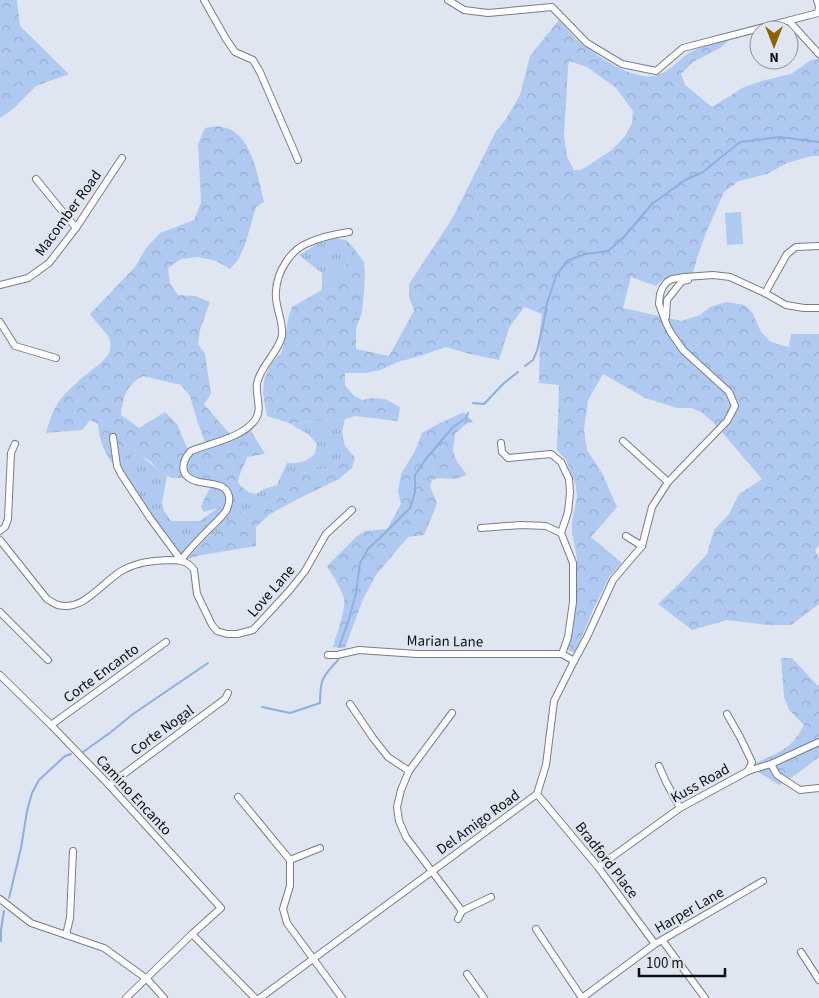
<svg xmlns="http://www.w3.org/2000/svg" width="819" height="998" font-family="'Source Sans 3',sans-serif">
  <defs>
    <pattern id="grass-tufts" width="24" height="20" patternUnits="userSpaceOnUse" patternTransform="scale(1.25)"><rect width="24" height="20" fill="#b0c9f0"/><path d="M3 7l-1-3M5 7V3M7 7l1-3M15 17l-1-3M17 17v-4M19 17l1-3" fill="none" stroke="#96accd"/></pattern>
    <pattern id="forest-crowns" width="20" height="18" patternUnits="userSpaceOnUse" patternTransform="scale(1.25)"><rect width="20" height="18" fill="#b0c9f0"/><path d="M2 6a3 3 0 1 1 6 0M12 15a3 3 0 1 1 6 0" fill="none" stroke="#96accd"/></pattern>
  </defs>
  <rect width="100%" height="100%" fill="#dfe6f1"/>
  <g fill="url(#grass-tufts)">
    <path d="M334 238 346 240 351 245C349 256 347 269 338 276 334 279 327 281 322 283V273L299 255 319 243Z"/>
    <path d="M345 419 342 432 345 446V455L327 469 314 470 304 473 295 485 276 497 252 515 242 512C228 525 218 538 198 536L177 558 143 510 114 466 129 453C149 457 151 467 167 476L162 502 164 511 171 521H200L219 507 247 500 264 489 277 485 287 463C296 464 309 462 315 453 315 452 317 445 317 444L308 434 289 423Z"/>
  </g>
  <g fill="url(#forest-crowns)" fill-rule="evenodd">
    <polygon points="0,0 17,0 20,26 69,74 36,86 13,109 0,118"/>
    <path d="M559 20C566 27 572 36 580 42 596 56 636 83 658 75 669 71 677 62 686 55 700 46 717 41 732 38L720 48 693 62 681 74 685 85 712 107 725 99 742 88 761 81 791 74 811 60 819 59V156H812L787 163 767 174 739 181 724 192 706 233 698 255 693 273C679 273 667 274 656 286L631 277 623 308 681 321 700 315 710 307 726 302 744 305 752 312 761 332 770 341 780 345 789 347 791 334H819V545L815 550 819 558V604L791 625H768L727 620 692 630 658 604 684 579 707 554 714 530 729 514 739 494 762 479 714 423 701 412 691 408H677L645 398 603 374 588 400 584 430 587 450 602 473 617 507 591 537 622 563 609 577 593 610 575 653 568 650 572 629 577 584V558L572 532V522L577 497 576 486 566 460 557 450 559 385 539 383 540 329 542 314 524 307 509 328 499 360 470 354 446 347 426 354 398 362 380 370 365 373H345V385L354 396 362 400 372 398 385 399 400 407 398 421 355 416 345 419 289 423 267 416 263 394 264 381 271 363 281 353 285 340 288 319 292 307 322 290V283C327 281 334 279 338 276 347 269 349 256 351 245L364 262 365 274 364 291 362 313 356 328V349L389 356 414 311 409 296V284L452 219 495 133 506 119 520 95 530 56ZM569 61 587 67 616 88 633 111 632 123 625 136 612 150 581 170H574L567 157 564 135 568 67Z"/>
    <path d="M217 126C221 127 225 127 229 129 253 139 258 179 264 202L256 207 245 245 238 260 230 269 216 261 198 257 181 259 168 268 170 284 178 295 195 296 210 302 200 330 198 344 205 354 211 394 204 404 234 439 250 429 265 454 247 457C245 466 239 472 238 482 243 489 248 493 256 494L247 500 204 512 201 507 204 499 210 488 199 485 185 478H172L160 472 150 461 137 455 129 453 114 466C104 451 99 441 98 424L90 420 82 430 46 433C50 419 54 406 64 395 71 388 79 380 87 374 98 364 116 356 109 338 107 333 94 320 90 314L135 267 146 248 160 233 194 220 201 203 198 144 205 128ZM143 376 181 385 190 396 197 420 205 442 188 450 177 424 165 412 139 428 121 415C123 397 126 385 143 376Z"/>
    <path d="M464 412 473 422 466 424 455 434 453 451 456 460 467 475 456 479 438 478 432 480 430 486 437 503 433 514 424 535 408 537 376 575 363 599 345 648 333 647C336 635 346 611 344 599 341 587 333 577 327 566L357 536 365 531 387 529 401 504 398 491 401 474 415 451 422 433 442 422Z"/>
    <polygon points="345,446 355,458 352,468 339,479 300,498 270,514 256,527 256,546 202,555 187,559 207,537 224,529 230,516 242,512 252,515 276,497 295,485 304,473 314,470 327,469 345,455"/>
    <path d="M781 658H792L817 685H819V757L797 774 779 785 757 771 754 764C779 752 791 750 804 725L789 710 784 697Z"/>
  </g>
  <polygon fill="#b0c9f0" points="741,212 743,244 727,245 725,213"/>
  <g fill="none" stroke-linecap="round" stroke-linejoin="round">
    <g stroke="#8faee0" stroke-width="2">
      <polyline points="525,366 533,360 537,351 544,321 547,303 556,276 567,261 585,254 608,251 623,238 652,204 685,180 703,172 740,142 779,137 819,142"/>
      <polyline points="473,403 484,404 504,383 518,372"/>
      <polyline points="339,647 349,619 356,593 360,563 368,549 387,531 410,508 415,492 415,475 425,460 453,427 466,418 468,413"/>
      <path d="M262 707 290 713 320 703C320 680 322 677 338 660"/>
      <polyline points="83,752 111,732 133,714 208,663"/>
      <polyline points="9,898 21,848 27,811 32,793 39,780 65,756 71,754"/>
      <polyline points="1,941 1,930 4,911"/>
    </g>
    <defs>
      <g id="street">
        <polyline points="204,0 226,39 235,52 253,60 260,72 298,160"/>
        <polyline points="448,0 464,10 488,13 552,7 587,43 622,64 656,71 683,48 818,13 819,6 817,0"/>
        <polyline points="789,21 819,54"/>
        <polyline points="36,179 76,228"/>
        <polyline points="0,285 28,278 49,263 76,228 122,158"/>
        <polyline points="765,293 787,254 796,247 819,246"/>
        <polyline points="666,317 667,300 682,281 688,280"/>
        <polyline points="0,322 15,346 56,358"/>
        <path d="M113 437 117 466 121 474 150 518 181 560C190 548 200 538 210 528 215 523 222 517 226 511 228 507 230 501 229 496 225 481 207 485 196 481 179 476 181 462 191 451 210 443 242 438 255 420 263 409 255 395 257 383 261 365 278 353 282 336 284 321 274 306 276 291 277 272 290 250 308 243 321 237 335 234 349 232"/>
        <polyline points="623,441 668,482"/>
        <polyline points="481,528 521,525 546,526 561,533"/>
        <polyline points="0,531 5,527 8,519 11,453 15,444"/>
        <polyline points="626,536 642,546"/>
        <path d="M0 540 47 599C51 601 54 604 58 605 84 612 103 581 123 570 138 562 151 561 168 560 179 560 187 560 194 570L197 594 212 625 217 631 227 634H237L253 630 289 591 305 571 326 534 352 510"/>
        <polyline points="0,612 48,660"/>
        <polyline points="328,655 337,655 359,650 417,654 562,654"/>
        <polyline points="574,661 587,637 613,580 642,546 652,507 668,482 727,421 735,406 729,392 683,350 671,333 666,323 659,304 660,294 663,287 667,282 672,279 685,277 713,275 730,277 765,293 786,305 804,308 819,308"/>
        <polyline points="0,675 51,725 109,785 221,908 192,934 126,998"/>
        <polyline points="350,704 373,738 388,757 409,771"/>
        <polyline points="452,713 409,771 401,790 397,807 399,821 406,837 462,911"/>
        <polyline points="727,714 740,737 752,762 748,771"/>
        <polyline points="51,725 166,642"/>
        <polyline points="771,764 777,775 800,790 819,788"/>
        <polyline points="659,766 666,782 680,808"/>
        <polyline points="109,785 225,699 228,693"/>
        <polyline points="537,794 598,867 655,944"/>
        <polyline points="238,797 290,860 290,886 283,909 287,923 342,998"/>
        <polyline points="290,860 320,848"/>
        <polyline points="598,867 680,808 748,771 771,764 819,742"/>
        <polyline points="0,899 31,923 104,948 147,979 164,998"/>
        <polyline points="458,919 462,911 491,897"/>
        <polyline points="536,929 582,998"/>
        <polyline points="192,934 255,998"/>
        <polyline points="66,935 70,918 73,851"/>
        <polyline points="662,940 705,998"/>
        <polyline points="801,952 819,980"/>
        <polyline points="467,974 484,998"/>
        <polyline points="260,998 537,794 546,765 554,701 574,661 562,654 568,637 573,602 573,563 561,533 568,512 570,493 569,479 561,462 551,454 508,458 502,452 501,443"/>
        <polyline points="582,998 655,944 763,881"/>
      </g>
    </defs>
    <use href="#street" stroke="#787e88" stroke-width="8"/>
    <use href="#street" stroke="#fff" stroke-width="6"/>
  </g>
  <g text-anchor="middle" stroke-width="4.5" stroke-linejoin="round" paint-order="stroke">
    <g font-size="15" fill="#0d1013" stroke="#dfe6f1">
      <text transform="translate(68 213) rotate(-54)" y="5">Macomber Road</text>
      <text transform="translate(271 591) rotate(-49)" y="5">Love Lane</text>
      <text transform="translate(445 641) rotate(1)" y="5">Marian Lane</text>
      <text transform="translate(101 673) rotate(-36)" y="5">Corte Encanto</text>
      <text transform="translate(162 730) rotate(-36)" y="5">Corte Nogal</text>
      <text transform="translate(700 783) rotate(-29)" y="5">Kuss Road</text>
      <text transform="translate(134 795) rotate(47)" y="5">Camino Encanto</text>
      <text transform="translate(478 822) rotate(-36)" y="5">Del Amigo Road</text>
      <text transform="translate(607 860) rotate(52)" y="5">Bradford Place</text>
      <text transform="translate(689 910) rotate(-30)" y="5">Harper Lane</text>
    </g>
  </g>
  <g transform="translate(774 45) rotate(180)"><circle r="24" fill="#dfe6f1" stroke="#8b9098"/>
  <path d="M0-4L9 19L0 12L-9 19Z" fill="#8b6304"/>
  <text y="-8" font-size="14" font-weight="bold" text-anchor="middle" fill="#0d1013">N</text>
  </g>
  <path d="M639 968v8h86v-8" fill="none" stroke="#0d1013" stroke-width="2.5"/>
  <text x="646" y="968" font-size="15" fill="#0d1013" stroke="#dfe6f1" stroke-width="4" paint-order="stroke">100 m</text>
</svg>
